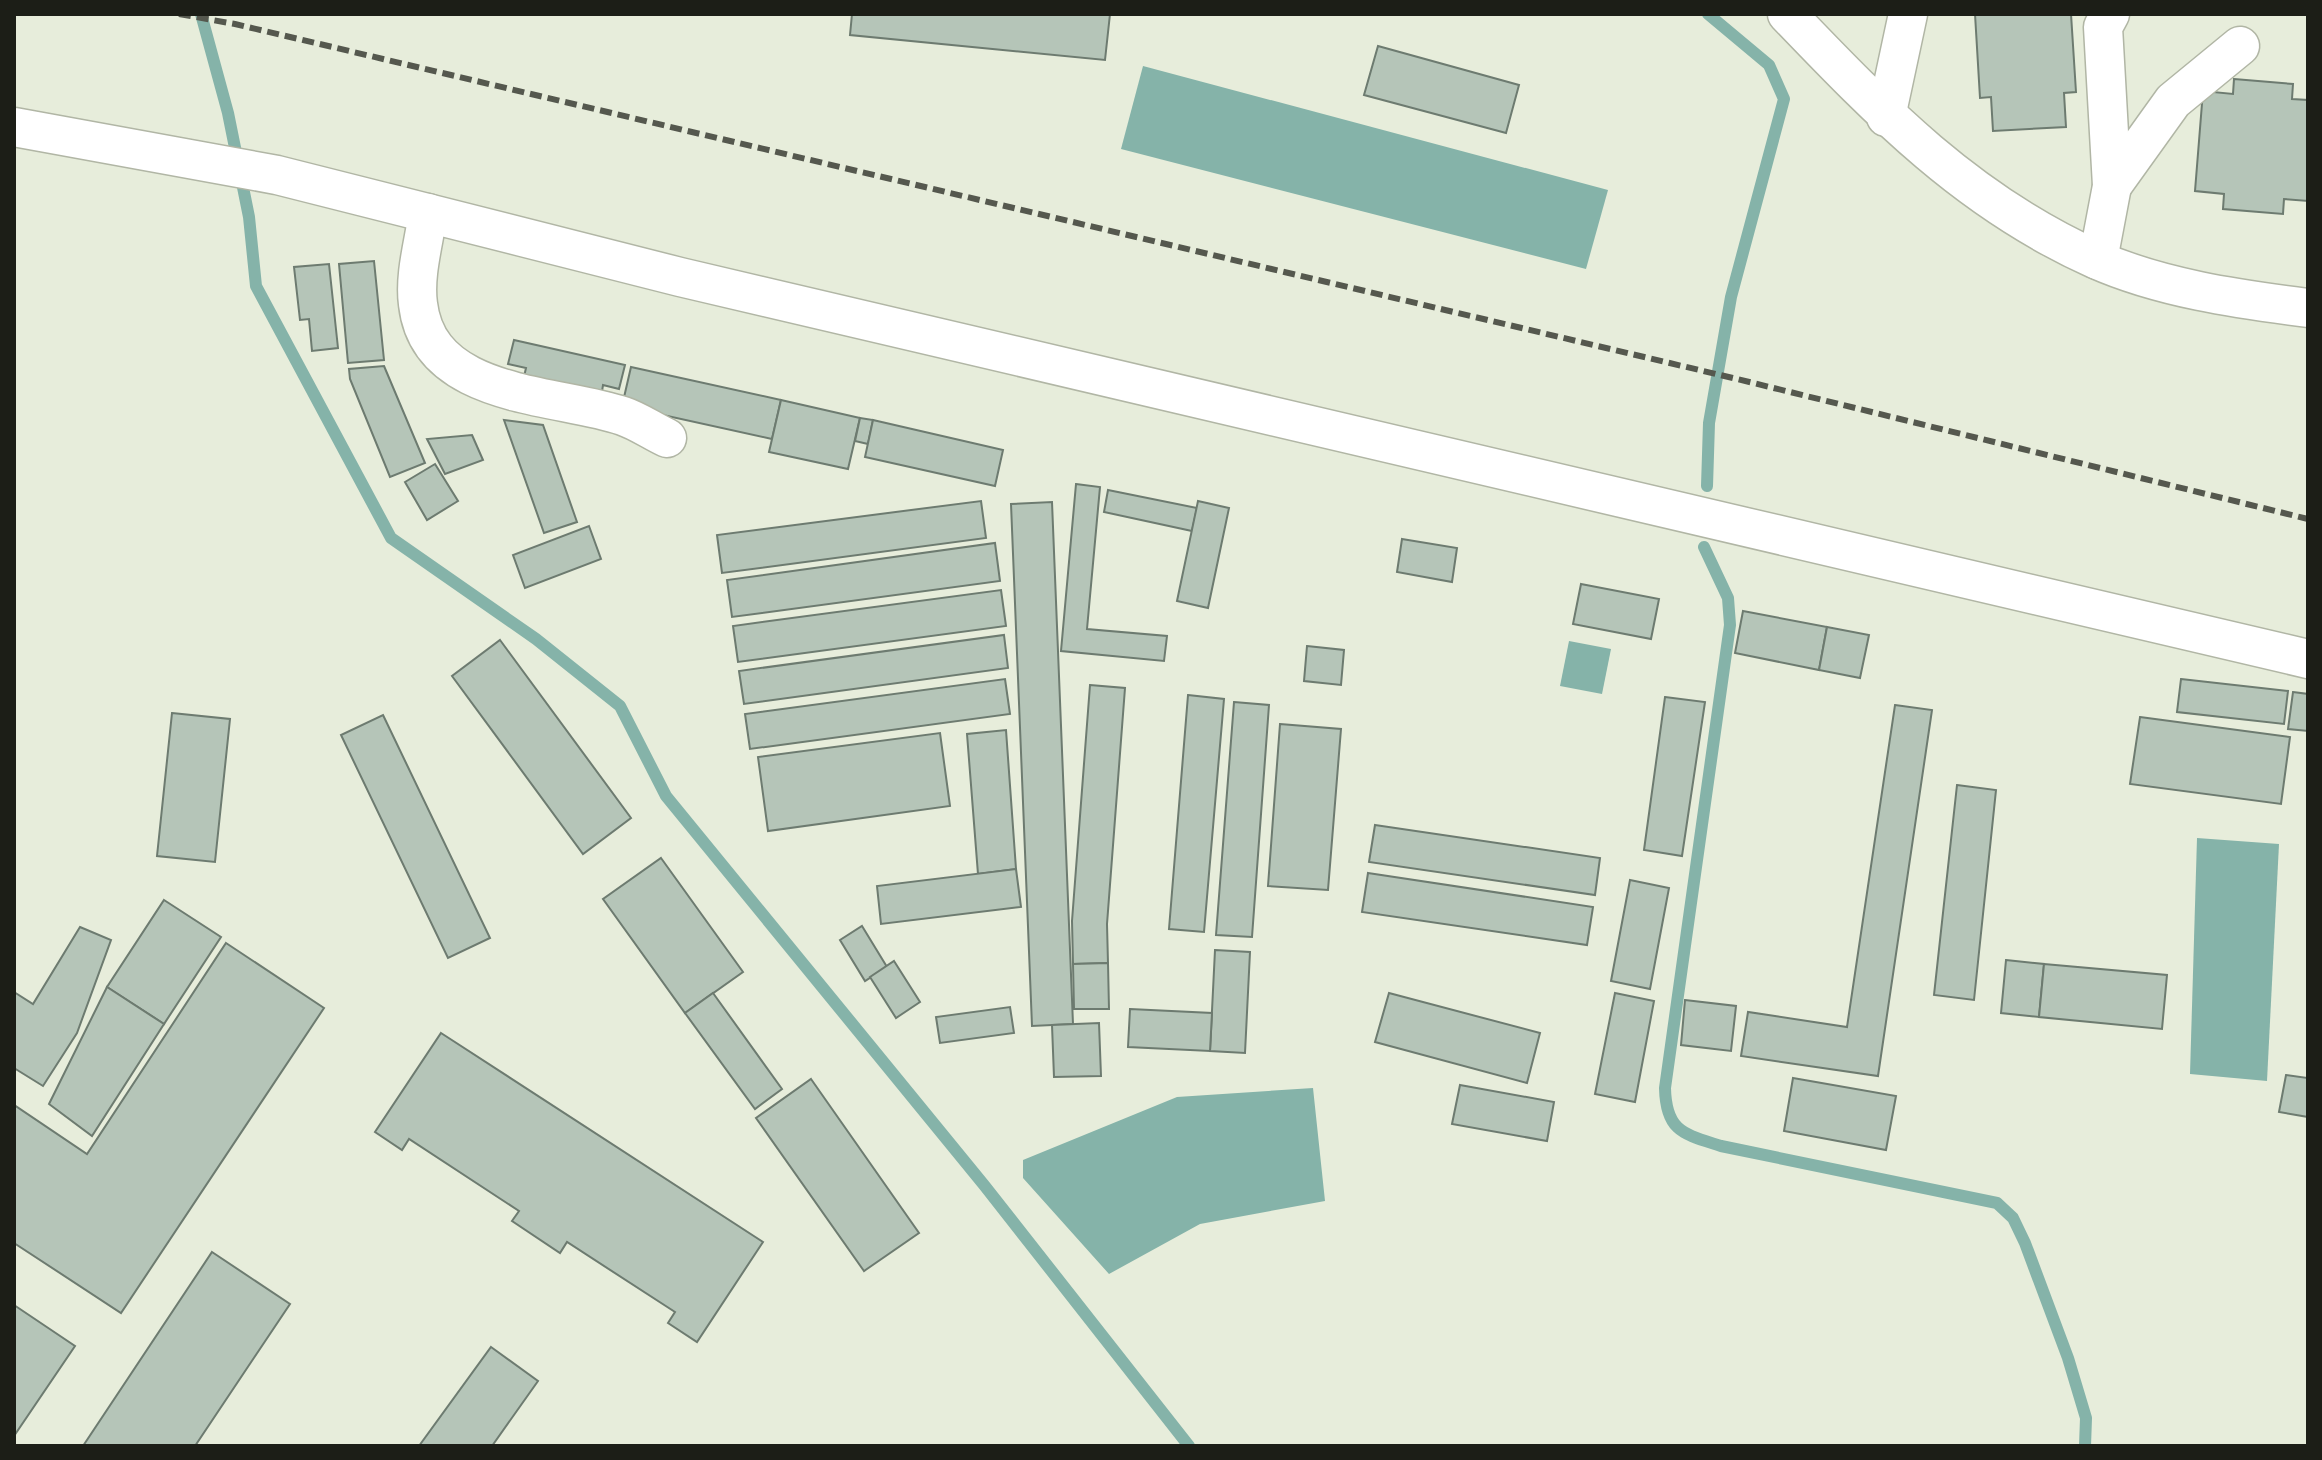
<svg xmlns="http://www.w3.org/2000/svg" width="2322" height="1460" font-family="Jost,sans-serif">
  <rect width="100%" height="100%" fill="#e7eddb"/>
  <g fill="#85b3a9">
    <polygon points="1143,66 1608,190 1586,269 1121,149"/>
    <polygon points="1569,641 1611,649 1602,694 1560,686"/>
    <polygon points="2197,838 2279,844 2267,1081 2190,1074"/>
    <polygon points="1313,1088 1325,1201 1200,1224 1109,1274 1023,1178 1023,1160 1177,1097"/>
  </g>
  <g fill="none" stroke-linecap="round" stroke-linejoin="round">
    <g stroke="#85b3a9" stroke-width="12">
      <polyline points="201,14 228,113 249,217 256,286 391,538 536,639 620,706 666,796 984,1185 1189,1446"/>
      <polyline points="1707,486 1709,423 1731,297 1784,99 1769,65 1708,14"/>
      <path d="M1704 547 1728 598 1730 625 1665 1088C1666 1132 1684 1134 1721 1146L1997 1203 2013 1218 2025 1243 2068 1358 2086 1418 2085 1446"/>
    </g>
  </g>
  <g fill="#b5c5b8" stroke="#6d7b70" stroke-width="2">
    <polygon points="852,14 1110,14 1105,60 850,35"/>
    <polygon points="1975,14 2071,14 2076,92 2064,93 2066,127 1993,131 1991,97 1980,98"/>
    <polygon points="1378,46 1519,85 1506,133 1364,95"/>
    <polygon points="2234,79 2293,84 2292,99 2308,100 2308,201 2284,199 2283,214 2223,209 2224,194 2195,191 2203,91 2233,94"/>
    <polygon points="374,261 384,360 348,363 339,264"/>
    <polygon points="329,264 338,348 312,351 309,319 300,320 294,267"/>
    <polygon points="514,340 625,365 619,389 603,385 601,398 523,381 526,368 508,364"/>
    <polygon points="384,366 425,463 390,477 350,379 349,369"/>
    <polygon points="631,367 781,400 772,439 622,406"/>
    <polygon points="781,400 860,418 848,469 769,452"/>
    <polygon points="860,418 873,420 868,444 855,441"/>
    <polygon points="504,420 543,425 577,522 544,533"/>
    <polygon points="873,420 1003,450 995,486 865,457"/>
    <polygon points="472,435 483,460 445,474 427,439"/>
    <polygon points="435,464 458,501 427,520 405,482"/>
    <polygon points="1076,484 1100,487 1087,629 1167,636 1164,661 1061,651"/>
    <polygon points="1108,490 1197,508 1192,531 1104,512"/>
    <polygon points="981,501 986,538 722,573 717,535"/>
    <polygon points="1198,501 1229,508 1208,608 1177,601"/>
    <polygon points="1052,502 1073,1024 1032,1026 1011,504"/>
    <polygon points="589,526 601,559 525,588 513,555"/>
    <polygon points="1402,539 1457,548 1452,582 1397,572"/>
    <polygon points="995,543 1000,581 732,617 727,580"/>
    <polygon points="1581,584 1659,599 1651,639 1573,624"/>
    <polygon points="1001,590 1006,626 738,662 733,626"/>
    <polygon points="1743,611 1827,627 1819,670 1735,653"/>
    <polygon points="1827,627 1869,635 1860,678 1819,670"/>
    <polygon points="1004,635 1008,668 744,704 739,671"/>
    <polygon points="500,640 631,818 583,854 452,676"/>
    <polygon points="1307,646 1344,650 1341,685 1304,681"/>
    <polygon points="1005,679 1010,714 750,749 745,714"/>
    <polygon points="2181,679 2288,691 2284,724 2177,712"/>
    <polygon points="1090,685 1125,688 1107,924 1108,963 1073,964 1072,921"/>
    <polygon points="2293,692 2308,694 2308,731 2288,729"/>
    <polygon points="1188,695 1224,699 1204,932 1169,929"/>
    <polygon points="1665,697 1705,702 1682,856 1644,850"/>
    <polygon points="1234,702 1269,705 1252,937 1216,935"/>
    <polygon points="1895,705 1932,710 1878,1076 1741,1056 1748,1012 1847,1027"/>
    <polygon points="172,713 230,719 215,862 157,856"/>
    <polygon points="383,715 490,938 448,958 341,735"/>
    <polygon points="2140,717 2290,737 2281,804 2130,784"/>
    <polygon points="1280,724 1341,729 1328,890 1268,886"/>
    <polygon points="1006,730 1016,869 978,874 967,734"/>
    <polygon points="940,733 950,806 768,831 758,757"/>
    <polygon points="1957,785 1996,790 1974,1000 1934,995"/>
    <polygon points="1375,825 1600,858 1595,895 1369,862"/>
    <polygon points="661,858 743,972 685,1013 603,899"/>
    <polygon points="1016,869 1021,907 881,924 877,886"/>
    <polygon points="1368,873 1593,907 1587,945 1362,912"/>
    <polygon points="1630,880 1669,888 1650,989 1611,981"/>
    <polygon points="164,900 221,937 164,1024 107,987"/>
    <polygon points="862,926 887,967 865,981 840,940"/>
    <polygon points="80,927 111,940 77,1033 43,1086 14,1068 14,992 33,1004"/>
    <polygon points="226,943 324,1008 121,1313 14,1243 14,1105 87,1154"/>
    <polygon points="1215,950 1250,952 1245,1053 1210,1051"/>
    <polygon points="2006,960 2044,964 2039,1017 2001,1013"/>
    <polygon points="894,961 920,1002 896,1018 870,977"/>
    <polygon points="1108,963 1109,1009 1074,1009 1073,964"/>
    <polygon points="2044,964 2167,975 2162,1029 2039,1017"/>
    <polygon points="107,987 164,1024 92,1136 49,1104"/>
    <polygon points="713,993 782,1089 755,1109 685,1013"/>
    <polygon points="1389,993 1540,1033 1527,1083 1375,1042"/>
    <polygon points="1615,993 1654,1001 1635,1102 1595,1094"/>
    <polygon points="1685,1000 1736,1006 1731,1051 1681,1045"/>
    <polygon points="1010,1007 1014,1033 940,1043 936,1017"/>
    <polygon points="1130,1009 1212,1013 1210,1051 1128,1047"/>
    <polygon points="1099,1023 1101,1076 1054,1077 1052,1025"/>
    <polygon points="441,1033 763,1242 697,1342 668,1323 675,1312 567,1242 560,1253 512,1221 519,1211 409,1139 402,1150 375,1132"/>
    <polygon points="2286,1075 2308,1078 2308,1117 2279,1112"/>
    <polygon points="1793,1078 1896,1096 1886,1150 1784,1131"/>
    <polygon points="811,1079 919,1233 864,1271 756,1118"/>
    <polygon points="1460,1085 1554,1102 1547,1141 1452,1124"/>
    <polygon points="212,1252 290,1304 195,1446 83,1446"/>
    <polygon points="14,1305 75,1346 14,1436"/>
    <polygon points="491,1347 538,1381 492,1446 419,1446"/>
  </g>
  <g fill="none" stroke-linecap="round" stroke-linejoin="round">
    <defs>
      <g id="street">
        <path d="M1787 14C1881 112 1968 202 2095 259 2160 288 2237 299 2308 308"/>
        <polyline points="1886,117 1908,14"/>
        <polyline points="14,127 277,175 680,277 2308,659"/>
        <polyline points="2112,186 2173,101 2240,46"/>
        <path d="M428 213C424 242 414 275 418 304 429 399 555 393 623 416 638 421 652 431 667 438"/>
        <polyline points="2098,260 2112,186 2103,27 2110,14"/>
      </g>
    </defs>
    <use href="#street" stroke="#b1b6a5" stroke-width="41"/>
    <use href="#street" stroke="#fff" stroke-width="38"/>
    <polyline stroke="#55584e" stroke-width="6" stroke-dasharray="12 6" stroke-linecap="butt" points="179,14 235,24 1733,378 2308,519"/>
  </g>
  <rect width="2322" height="1460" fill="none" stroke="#1c1e17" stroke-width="32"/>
</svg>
